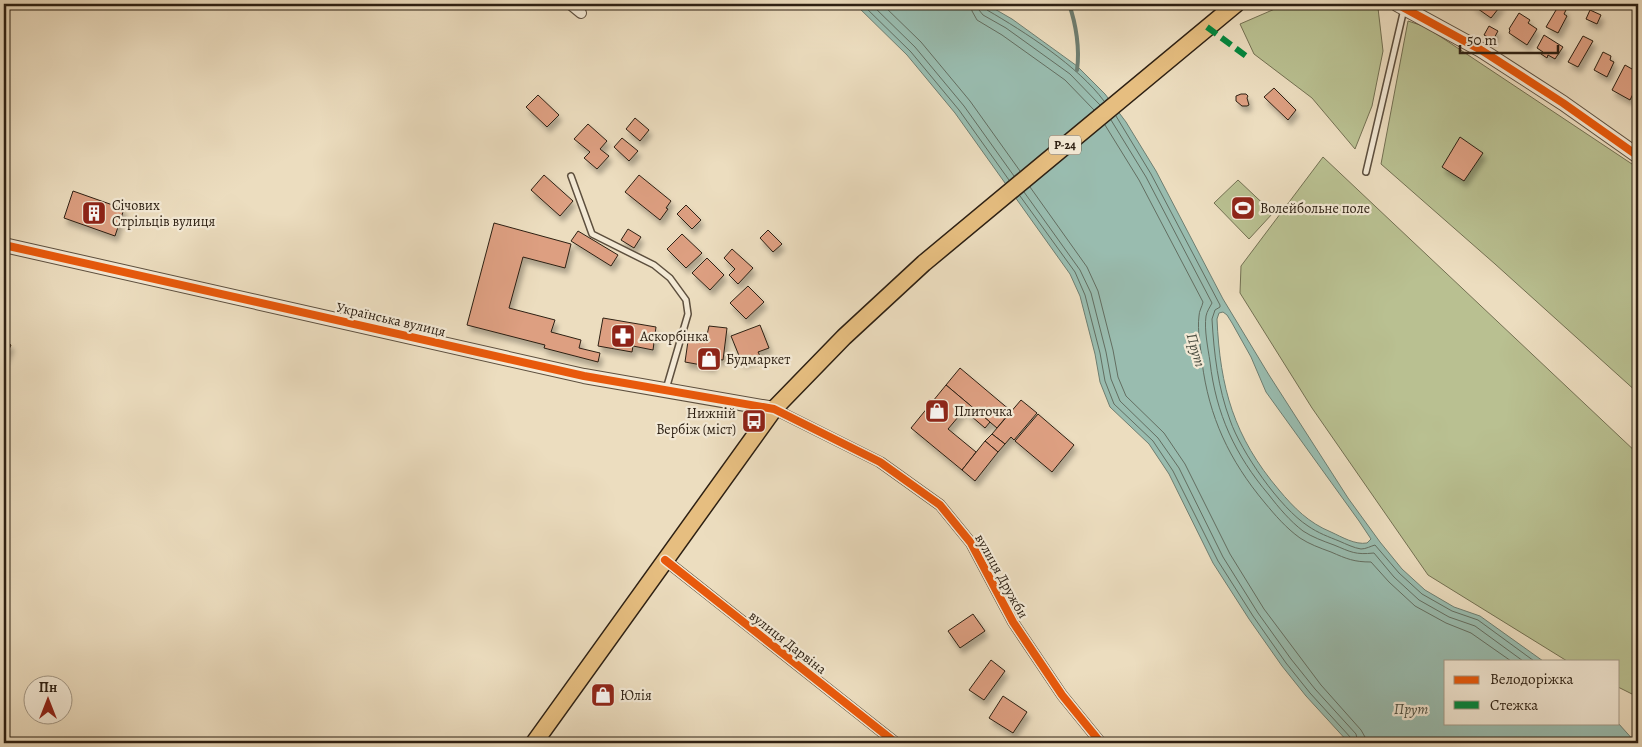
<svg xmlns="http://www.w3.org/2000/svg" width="1642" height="747" font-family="Alegreya,serif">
  <defs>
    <filter id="shadow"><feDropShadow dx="3" dy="5.5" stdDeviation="2.5" flood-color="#0004"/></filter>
  </defs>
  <rect width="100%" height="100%" fill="#ecddbf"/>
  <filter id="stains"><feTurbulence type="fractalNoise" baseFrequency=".004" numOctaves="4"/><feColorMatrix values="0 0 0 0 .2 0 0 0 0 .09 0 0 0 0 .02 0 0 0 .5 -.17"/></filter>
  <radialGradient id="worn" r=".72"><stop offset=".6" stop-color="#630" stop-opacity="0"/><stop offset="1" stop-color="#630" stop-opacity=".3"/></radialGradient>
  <g fill="#b9c091" stroke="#737052">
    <polygon points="1299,4 1353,4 1378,8 1383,51 1372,106 1355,149 1312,98 1254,54 1240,24 1284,5"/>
    <polygon points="1408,21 1426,27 1638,168 1638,393 1495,264 1381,164"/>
    <polygon points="1323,157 1638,454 1638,697 1618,687 1618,661 1567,661 1428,575 1312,408 1240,293 1241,266"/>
    <polygon points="1238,180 1273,213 1249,239 1214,203"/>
  </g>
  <path fill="#99bcaf" stroke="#6e7e71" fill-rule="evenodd" d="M855 4H986L1012 19 1077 66 1105 94 1126 122 1156 171 1223 299 1269 375 1348 498 1380 542 1402 569 1425 590 1454 607 1480 616 1543 661H1446V723H1618L1636 743H1349L1306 696 1282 666 1249 619 1213 563 1169 474 1149 444 1110 407 1100 382 1095 354 1080 296 1070 274 955 113 907 55ZM1223 312 1227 315 1232 323 1251 357 1266 392 1359 521 1371 539 1367 543C1355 545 1342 537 1331 532 1309 523 1294 508 1279 490 1234 437 1220 388 1217 319L1219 313Z"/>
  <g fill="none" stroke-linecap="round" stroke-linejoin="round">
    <g stroke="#636e61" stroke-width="1">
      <polyline points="862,4 911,52 959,110 1009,180"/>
      <polyline points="871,4 915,47 964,106 1014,176"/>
      <polyline points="882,4 921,42 970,101 1020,171"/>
      <polyline points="971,4 972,11 977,20 1002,35 1065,80 1094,110"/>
      <polyline points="978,4 979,10 983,15 1006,28 1070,74 1100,105"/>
      <path d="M984 4 987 10C1025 32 1078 66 1104 101"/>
      <path d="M1116 116 1151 174 1220 305V307L1215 310 1212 319C1214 354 1218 388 1230 420 1241 452 1280 508 1308 526 1318 533 1329 537 1339 541 1346 544 1354 548 1361 549 1366 549 1371 546 1375 545L1399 573 1422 594 1452 611 1478 620 1534 661"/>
      <path d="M1111 120 1146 177 1212 303C1210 307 1207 311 1206 316 1204 330 1208 348 1210 362 1216 414 1235 455 1269 495 1279 508 1290 521 1303 531 1312 537 1323 541 1334 545 1351 552 1355 555 1374 553L1394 577 1419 600 1449 617 1475 626 1523 661"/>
      <path d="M1105 125 1139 180 1203 302C1202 307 1199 311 1199 316 1197 331 1201 348 1202 362 1209 417 1229 460 1265 503 1275 515 1286 528 1300 538 1309 544 1320 548 1331 552 1347 559 1354 562 1371 562L1389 582 1415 606 1446 623 1471 633 1511 661"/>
      <polyline points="1030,187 1087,267 1098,291 1113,350 1118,377 1126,396 1164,433 1185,464 1230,554 1264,609 1321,685 1361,730 1365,737 1366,743"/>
      <polyline points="1024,192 1080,270 1091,293 1106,352 1111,379 1120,401 1158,438 1179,468 1223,557 1258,613 1291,659 1315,689 1356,734 1358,743"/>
      <polyline points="1020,196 1075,272 1085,295 1100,353 1105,381 1114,404 1153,441 1173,471 1218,561 1253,616 1286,663 1310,693 1351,738 1352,743"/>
    </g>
    <path stroke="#6e7e71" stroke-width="4" d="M1069 4C1076 24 1080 49 1077 70"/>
  </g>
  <g fill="#dd9f81" stroke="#2d2013" filter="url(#shadow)">
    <polygon points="1471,4 1502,4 1491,18"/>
    <polygon points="1559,5 1566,10 1564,14 1567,16 1558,33 1546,27"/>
    <polygon points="1590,10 1601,15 1597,24 1586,19"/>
    <polygon points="1519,13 1530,20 1528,23 1537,29 1527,45 1509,33 1510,30 1509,29"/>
    <polygon points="1489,26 1498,31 1493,40 1484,35"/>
    <polygon points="1544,35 1563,47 1555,59 1548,55 1547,58 1541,54 1543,52 1537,48"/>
    <polygon points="1583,36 1593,41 1578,67 1568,62"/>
    <polygon points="1603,52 1611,56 1610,60 1614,62 1607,77 1594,70"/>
    <polygon points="1625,65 1632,69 1634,65 1638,67 1638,84 1630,100 1612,90"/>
    <polygon points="1274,88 1296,110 1288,120 1264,97"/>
    <polygon points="1241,94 1246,94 1248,96 1247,98 1249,105 1247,106 1242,106 1236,101 1236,96"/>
    <polygon points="538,95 559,115 547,127 526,107"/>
    <polygon points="635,118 649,130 640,141 626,129"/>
    <polygon points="588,124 607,141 600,149 609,156 597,169 584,158 590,152 574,139"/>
    <polygon points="1460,137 1483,153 1464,181 1442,167"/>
    <polygon points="622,138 638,151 629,161 614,147"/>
    <polygon points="544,175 573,201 560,216 531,190"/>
    <polygon points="639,175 671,201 666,208 668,209 660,220 625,192"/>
    <polygon points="73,191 124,209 115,236 64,218"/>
    <polygon points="686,205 701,220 692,229 677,214"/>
    <polygon points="494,223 571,244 565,268 523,257 509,308 555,320 551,332 581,340 579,348 600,353 598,362 544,348 545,345 467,325"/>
    <polygon points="628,229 641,237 634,248 621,240"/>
    <polygon points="768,230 782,244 773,252 760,238"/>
    <polygon points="578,231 618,255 611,266 571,241"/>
    <polygon points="682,234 702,253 686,268 667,249"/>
    <polygon points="732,249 753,268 738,284 729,275 735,269 724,258"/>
    <polygon points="707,258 724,275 710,290 692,273"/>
    <polygon points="748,286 764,302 746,319 730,303"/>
    <polygon points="603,318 656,327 653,350 633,346 632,352 598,346"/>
    <polygon points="760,325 769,348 758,352 760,356 742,363 731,336"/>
    <polygon points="709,326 727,328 723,360 714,359 713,367 685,362 688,341 697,333 707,335"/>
    <polygon points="4,341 11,345 4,360"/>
    <polygon points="960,368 1011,411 997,428 946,385"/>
    <polygon points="946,385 990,422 985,428 964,410 948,429 976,452 962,470 911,428"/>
    <polygon points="1021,400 1037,413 1014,440 1011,437 1005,444 992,434"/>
    <polygon points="1038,414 1074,445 1052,472 1015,441"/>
    <polygon points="992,434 1005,444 998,452 985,441"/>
    <polygon points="985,441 998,452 975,481 962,470"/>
    <polygon points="973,614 985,631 960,648 948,631"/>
    <polygon points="991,660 1005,671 984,700 969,690"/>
    <polygon points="1003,696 1027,712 1013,733 989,718"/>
  </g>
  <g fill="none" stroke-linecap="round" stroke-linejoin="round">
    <defs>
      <g id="service">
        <polyline points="1366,172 1404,9"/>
        <polyline points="571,176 592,234 654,265 670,278 686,300 688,314 666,389"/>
      </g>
      <g id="minor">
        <polyline points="570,4 581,13"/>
        <polyline points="774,409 880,462 940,505 971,543 1013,622 1062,695 1101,743"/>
        <polyline points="665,560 896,743"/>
      </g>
      <g id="tertiary">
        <polyline points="1397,4 1481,50 1563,103 1638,156"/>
        <polyline points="4,245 584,376 774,409"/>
      </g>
      <polyline id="primary" points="534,743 774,409 844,337 924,263 1236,4"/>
    </defs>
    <use href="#service" stroke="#5d4f3e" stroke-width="8"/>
    <use href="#minor" stroke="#5d4f3e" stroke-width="12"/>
    <use href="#tertiary" stroke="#5d4f3e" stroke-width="16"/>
    <use href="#primary" stroke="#2d2013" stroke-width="19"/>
    <use href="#service" stroke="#f3e9d5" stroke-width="5"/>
    <use href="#minor" stroke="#f3e9d5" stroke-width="10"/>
    <use href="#tertiary" stroke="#f3e9d5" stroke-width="14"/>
    <use href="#primary" stroke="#e6be80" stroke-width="16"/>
    <polyline stroke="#00873e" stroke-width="6" stroke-dasharray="12 6" stroke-linecap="butt" points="1207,27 1246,56"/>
    <defs>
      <g id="cycleway">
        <polyline points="1397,4 1481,50 1563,103 1638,156"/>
        <polyline points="4,245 584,376 774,409 880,462 940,505 971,543 1013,622 1062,695 1101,743"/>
        <polyline points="665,560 896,743"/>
      </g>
    </defs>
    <use href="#cycleway" stroke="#f3e9d5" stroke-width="11"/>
    <use href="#cycleway" stroke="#e8590c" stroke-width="8"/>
  </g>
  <defs>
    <symbol id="stadium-square" viewBox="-11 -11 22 22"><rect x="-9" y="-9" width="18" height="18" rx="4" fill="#8f2418" stroke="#f3e9d5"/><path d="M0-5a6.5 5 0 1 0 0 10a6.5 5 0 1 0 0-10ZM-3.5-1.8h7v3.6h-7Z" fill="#fff"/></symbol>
    <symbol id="building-square" viewBox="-11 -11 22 22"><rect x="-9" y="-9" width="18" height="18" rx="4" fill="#8f2418" stroke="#f3e9d5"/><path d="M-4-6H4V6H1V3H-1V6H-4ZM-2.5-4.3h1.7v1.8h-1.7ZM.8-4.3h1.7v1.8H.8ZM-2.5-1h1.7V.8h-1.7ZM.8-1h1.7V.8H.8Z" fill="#fff"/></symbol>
    <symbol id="pharmacy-square" viewBox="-11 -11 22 22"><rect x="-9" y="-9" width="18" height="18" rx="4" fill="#8f2418" stroke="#f3e9d5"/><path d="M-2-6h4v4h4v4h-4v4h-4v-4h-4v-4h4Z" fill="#fff"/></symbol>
    <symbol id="shop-square" viewBox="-11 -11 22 22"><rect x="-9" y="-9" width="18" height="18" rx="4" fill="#8f2418" stroke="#f3e9d5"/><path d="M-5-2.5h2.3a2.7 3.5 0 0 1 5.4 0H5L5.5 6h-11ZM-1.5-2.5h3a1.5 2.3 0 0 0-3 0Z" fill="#fff"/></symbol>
    <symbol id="bus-square" viewBox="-11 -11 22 22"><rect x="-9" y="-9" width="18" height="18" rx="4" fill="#8f2418" stroke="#f3e9d5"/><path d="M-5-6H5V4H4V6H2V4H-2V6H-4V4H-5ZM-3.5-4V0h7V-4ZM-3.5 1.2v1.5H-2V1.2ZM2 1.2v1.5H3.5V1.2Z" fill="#fff"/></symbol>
  </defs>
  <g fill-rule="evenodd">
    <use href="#stadium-square" x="1229" y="194" width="28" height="28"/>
    <use href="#building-square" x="80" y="199" width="28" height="28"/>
    <use href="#pharmacy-square" x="609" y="322" width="28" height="28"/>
    <use href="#shop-square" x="695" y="345" width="28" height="28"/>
    <use href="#shop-square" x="923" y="397" width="28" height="28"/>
    <use href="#bus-square" x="740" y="407" width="28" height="28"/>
    <use href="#shop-square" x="589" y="681" width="28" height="28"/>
  </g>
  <g text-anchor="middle" stroke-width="4.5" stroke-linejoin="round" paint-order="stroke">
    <rect fill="#f3e9d5" stroke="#685c4d" stroke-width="1" x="1049" y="135.5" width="32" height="19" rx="4"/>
    <g font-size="12" font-weight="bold" fill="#2d2013">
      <text x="1065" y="149">Р-24</text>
    </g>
    <g font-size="14" fill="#2d2013" stroke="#f3e9d5" text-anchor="start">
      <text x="112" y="210">Січових<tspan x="112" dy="16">Стрільців вулиця</tspan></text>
      <text x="1260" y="213">Волейбольне поле</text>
      <text x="640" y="341">Аскорбінка</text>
      <text x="726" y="364">Будмаркет</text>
      <text x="954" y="416">Плиточка</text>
      <text x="736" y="418" text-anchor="end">Нижній<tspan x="736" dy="16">Вербіж (міст)</tspan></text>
      <text x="620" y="700">Юлія</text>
    </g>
    <g font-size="14" fill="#2d2013" stroke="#f3e9d5">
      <text transform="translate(391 319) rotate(13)" y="5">Українська вулиця</text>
      <text transform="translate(1002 576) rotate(61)" y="5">вулиця Дружби</text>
      <text transform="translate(788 642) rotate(38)" y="5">вулиця Дарвіна</text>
    </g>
    <g font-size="15" font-style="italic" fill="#4d4f42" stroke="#f3e9d5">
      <text transform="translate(1196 350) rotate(74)" y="5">Прут</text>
      <text x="1411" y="714">Прут</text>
    </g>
  </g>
  <rect width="1642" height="747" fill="none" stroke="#ecddbf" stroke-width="20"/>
  <rect x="5" y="5" width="1632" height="737" fill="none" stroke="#2d2013" stroke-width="2.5"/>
  <rect x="10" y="10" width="1622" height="727" fill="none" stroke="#2d2013"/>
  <rect x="1444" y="660" width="175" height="65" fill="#f3e9d5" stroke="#a49987"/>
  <rect x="1454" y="676" width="25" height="8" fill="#e8590c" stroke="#a49987"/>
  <text x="1490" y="684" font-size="15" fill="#2d2013">Велодоріжка</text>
  <rect x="1454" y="701" width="25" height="8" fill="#00873e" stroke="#a49987"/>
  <text x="1490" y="710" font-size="15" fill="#2d2013">Стежка</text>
  <g transform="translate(48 700)"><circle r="24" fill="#f3e9d5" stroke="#a49987"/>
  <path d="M0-4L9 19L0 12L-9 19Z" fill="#8f2418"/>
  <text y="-8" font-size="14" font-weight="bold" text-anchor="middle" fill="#2d2013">Пн</text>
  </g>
  <path d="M1460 45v8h98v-8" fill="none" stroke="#2d2013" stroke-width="2.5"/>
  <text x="1467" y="45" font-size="15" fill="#2d2013" stroke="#f3e9d5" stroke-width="4" paint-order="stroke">50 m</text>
  <rect width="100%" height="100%" filter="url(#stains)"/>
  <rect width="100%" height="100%" fill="url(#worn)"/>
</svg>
